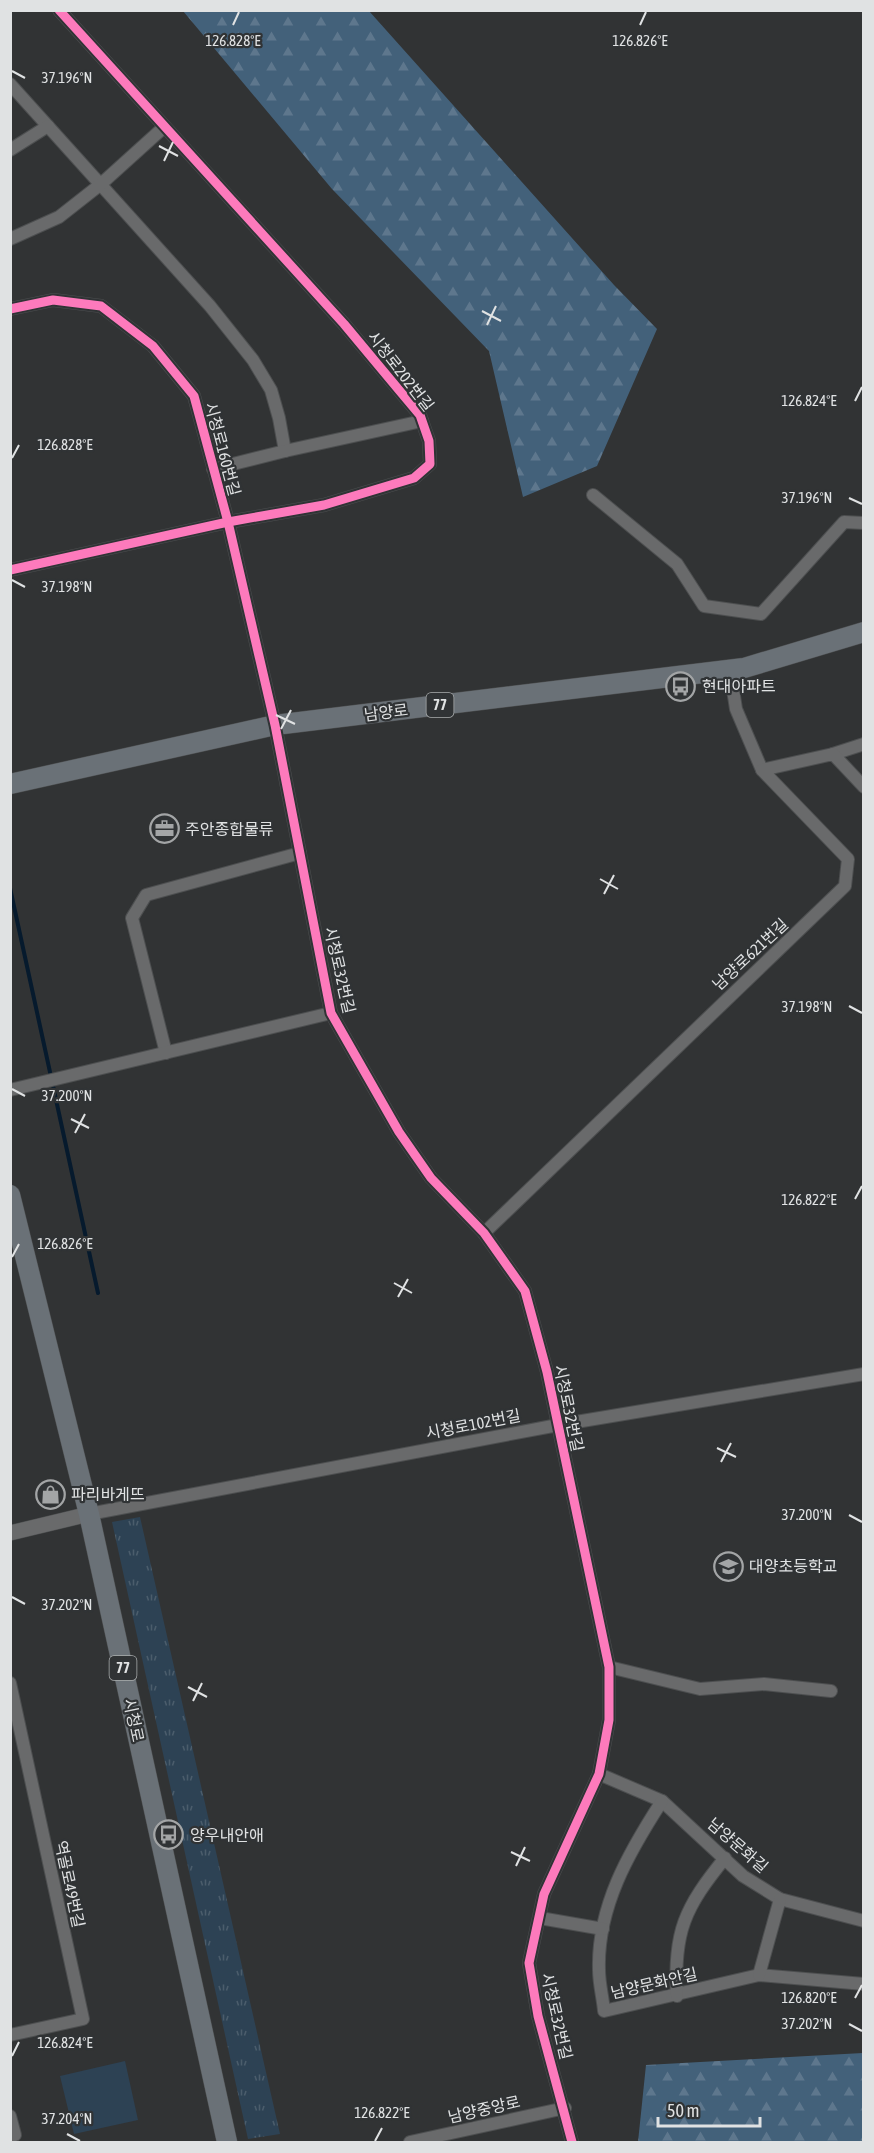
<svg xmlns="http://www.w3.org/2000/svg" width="874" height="2153" font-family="'Asap Condensed','Noto Sans KR',sans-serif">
  <defs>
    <pattern id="forest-firs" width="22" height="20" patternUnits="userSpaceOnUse" patternTransform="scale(1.5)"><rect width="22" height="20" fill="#43617a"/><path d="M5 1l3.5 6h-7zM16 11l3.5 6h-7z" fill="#5e778d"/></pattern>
    <pattern id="park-tufts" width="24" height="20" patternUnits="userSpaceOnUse" patternTransform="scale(1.5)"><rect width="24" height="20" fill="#2d4254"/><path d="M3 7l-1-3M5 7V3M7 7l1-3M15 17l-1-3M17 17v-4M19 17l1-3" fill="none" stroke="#4b5d6c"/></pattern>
  </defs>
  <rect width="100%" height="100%" fill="#313334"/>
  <polygon fill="#2d4254" points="125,2061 138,2120 74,2134 60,2076"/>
  <g fill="url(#forest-firs)">
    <polygon points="183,11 369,11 614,285 657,329 597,466 523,497 489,351 332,189"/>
    <polygon points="863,2053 863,2142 638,2142 646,2065"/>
  </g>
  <polygon fill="url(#park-tufts)" points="140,1517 280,2134 248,2139 112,1522"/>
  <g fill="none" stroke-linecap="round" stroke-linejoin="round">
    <polyline stroke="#061a2d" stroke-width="4" points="10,888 98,1293"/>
    <defs>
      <g id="minor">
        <polyline points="10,84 210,306 253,360 271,390 279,418 285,451"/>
        <polyline points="10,150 48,126"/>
        <polyline points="10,239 59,217 101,184 163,128"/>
        <polyline points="10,309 53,300 101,306 153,346 194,396 228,522 275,725 331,1013 399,1132 431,1178 484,1233 525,1291 547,1372 609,1667 609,1720 599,1774 544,1894 529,1963 538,2016 572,2142"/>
        <polyline points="213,469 285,451 422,421"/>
        <polyline points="593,495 677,564 704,606 761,614 844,522 864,523"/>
        <polyline points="10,570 228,522 324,505 414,478 430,464 429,441 420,415 399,390 344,324 59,10"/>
        <polyline points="730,670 736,709 762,770"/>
        <polyline points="833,754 864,744"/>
        <polyline points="166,1053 132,918 146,895 300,853"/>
        <polyline points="10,1090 331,1013"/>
        <polyline points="484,1233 845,886 848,859 762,770 833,754 864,787"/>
        <polyline points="89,1514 558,1425 864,1374"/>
        <polyline points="609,1667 700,1689 764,1684 831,1691"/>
        <polyline points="10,1683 83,2019 10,2035"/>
        <polyline points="599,1774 662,1801 743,1876 780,1899 864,1921"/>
        <path d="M662 1801C629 1852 597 1907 599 1970 599 1984 603 1998 604 2011L759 1975 864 1984"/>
        <polyline points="540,1918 603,1929"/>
        <polyline points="759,1975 780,1899"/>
        <path d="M677 1996C673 1932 685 1907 725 1858"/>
        <polyline points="10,2116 15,2135 10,2136"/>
        <polyline points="410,2142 565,2108"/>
      </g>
      <polyline id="tertiary" points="10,1533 89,1514"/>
      <g id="primary">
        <polyline points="10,784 275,725 744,668 864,632"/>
        <polyline points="10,1195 89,1514 227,2142"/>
      </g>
    </defs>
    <use href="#minor" stroke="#4d4f50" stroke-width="14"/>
    <use href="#tertiary" stroke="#4d4f50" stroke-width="16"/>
    <use href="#primary" stroke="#4d4f50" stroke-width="21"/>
    <use href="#minor" stroke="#696a6b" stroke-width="12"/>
    <use href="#tertiary" stroke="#696a6b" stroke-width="15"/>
    <use href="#primary" stroke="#6a7177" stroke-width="20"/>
    <defs>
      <g id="cycleway">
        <polyline points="10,309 53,300 101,306 153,346 194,396 228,522 275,725 331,1013 399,1132 431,1178 484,1233 525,1291 547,1372 609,1667 609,1720 599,1774 544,1894 529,1963 538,2016 572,2142"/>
        <polyline points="10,570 228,522 324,505 414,478 430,464 429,441 420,415 399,390 344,324 59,10"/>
      </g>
    </defs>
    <use href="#cycleway" stroke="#303335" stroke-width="13"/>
    <use href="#cycleway" stroke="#fd7abc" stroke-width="9"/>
  </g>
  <path fill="none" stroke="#e0e2e3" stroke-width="2" d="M233 25 239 12M640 25 646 12M12 71 25 78M159 146 178 156M164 161 173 142M482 311 501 321M487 325 496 306M855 401 862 387M12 458 19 445M849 498 862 504M12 580 25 587M276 715 295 724M281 729 291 710M600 879 618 889M604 894 614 875M849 1006 862 1013M12 1089 25 1096M71 1119 89 1128M75 1133 85 1114M855 1199 862 1186M12 1257 19 1244M394 1283 412 1293M398 1297 408 1279M717 1448 736 1457M721 1462 731 1443M849 1515 862 1522M12 1597 25 1604M188 1687 207 1697M193 1701 202 1683M511 1852 530 1861M516 1866 525 1847M855 1998 862 1985M849 2024 862 2031M12 2056 19 2042M67 2134 80 2141M375 2141 382 2128"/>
  <defs>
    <symbol id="bus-ring" viewBox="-11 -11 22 22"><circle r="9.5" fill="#303335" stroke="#a3a5a6" stroke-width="1.5"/><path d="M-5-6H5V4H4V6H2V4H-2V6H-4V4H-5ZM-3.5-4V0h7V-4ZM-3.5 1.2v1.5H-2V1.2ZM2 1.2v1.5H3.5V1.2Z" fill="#a3a5a6"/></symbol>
    <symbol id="office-ring" viewBox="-11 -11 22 22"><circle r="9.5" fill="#303335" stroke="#a3a5a6" stroke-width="1.5"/><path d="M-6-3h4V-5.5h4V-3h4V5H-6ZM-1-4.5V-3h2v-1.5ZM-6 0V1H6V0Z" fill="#a3a5a6"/></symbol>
    <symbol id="shop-ring" viewBox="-11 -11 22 22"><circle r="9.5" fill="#303335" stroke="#a3a5a6" stroke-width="1.5"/><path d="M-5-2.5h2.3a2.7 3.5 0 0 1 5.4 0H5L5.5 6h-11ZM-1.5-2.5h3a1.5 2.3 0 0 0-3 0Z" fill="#a3a5a6"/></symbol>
    <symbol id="school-ring" viewBox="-11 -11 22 22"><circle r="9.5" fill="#303335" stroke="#a3a5a6" stroke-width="1.5"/><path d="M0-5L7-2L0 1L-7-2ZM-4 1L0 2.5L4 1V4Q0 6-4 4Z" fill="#a3a5a6"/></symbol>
  </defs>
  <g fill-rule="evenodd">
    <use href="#bus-ring" x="664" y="670" width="33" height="33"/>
    <use href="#office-ring" x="148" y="812" width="33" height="33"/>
    <use href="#shop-ring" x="34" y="1478" width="33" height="33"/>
    <use href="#school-ring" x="712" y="1550" width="33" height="33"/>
    <use href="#bus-ring" x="152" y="1818" width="33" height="33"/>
  </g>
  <g text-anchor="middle" stroke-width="4.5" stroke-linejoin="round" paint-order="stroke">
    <g fill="#303335" stroke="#abaeaf" stroke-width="1.5">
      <rect x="426.5" y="693" width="27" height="24" rx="4.5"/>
      <rect x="109.5" y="1656" width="27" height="24" rx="4.5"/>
    </g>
    <g font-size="15" font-weight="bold" fill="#e0e2e3">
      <text x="440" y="710">77</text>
      <text x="123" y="1673">77</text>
    </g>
    <g font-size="16" fill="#e0e2e3" stroke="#303335">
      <text transform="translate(401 371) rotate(52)" y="6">시청로202번길</text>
      <text transform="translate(223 449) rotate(75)" y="6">시청로160번길</text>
      <text transform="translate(386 712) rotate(-7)" y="6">남양로</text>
      <text transform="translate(750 954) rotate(-43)" y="6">남양로621번길</text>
      <text transform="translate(340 970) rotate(77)" y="6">시청로32번길</text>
      <text transform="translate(569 1408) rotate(78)" y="6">시청로32번길</text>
      <text transform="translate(473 1424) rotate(-11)" y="6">시청로102번길</text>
      <text transform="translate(134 1720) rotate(78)" y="6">시청로</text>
      <text transform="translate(738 1845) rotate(41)" y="6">남양문화길</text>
      <text transform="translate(70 1884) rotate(78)" y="6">역골로49번길</text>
      <text transform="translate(654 1983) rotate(-13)" y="6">남양문화안길</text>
      <text transform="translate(557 2016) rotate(77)" y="6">시청로32번길</text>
      <text transform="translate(484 2109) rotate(-13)" y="6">남양중앙로</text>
    </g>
    <g font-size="16" fill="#e0e2e3" stroke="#303335" text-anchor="start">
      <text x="702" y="692">현대아파트</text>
      <text x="185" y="835">주안종합물류</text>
      <text x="71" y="1500">파리바게뜨</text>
      <text x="749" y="1572">대양초등학교</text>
      <text x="190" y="1841">양우내안애</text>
    </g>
  </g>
  <g font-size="15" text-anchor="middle" fill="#e0e2e3" stroke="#303335" stroke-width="4.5" stroke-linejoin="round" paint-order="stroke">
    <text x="233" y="46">126.828°E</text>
    <text x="640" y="46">126.826°E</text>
    <text x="67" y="83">37.196°N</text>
    <text x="809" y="406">126.824°E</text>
    <text x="65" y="450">126.828°E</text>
    <text x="807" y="503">37.196°N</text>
    <text x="67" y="592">37.198°N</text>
    <text x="807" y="1012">37.198°N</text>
    <text x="67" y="1101">37.200°N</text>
    <text x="809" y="1205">126.822°E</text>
    <text x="65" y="1249">126.826°E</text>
    <text x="807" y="1520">37.200°N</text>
    <text x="67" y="1610">37.202°N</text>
    <text x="809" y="2003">126.820°E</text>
    <text x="807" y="2029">37.202°N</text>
    <text x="65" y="2048">126.824°E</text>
    <text x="382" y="2118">126.822°E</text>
    <text x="67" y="2124">37.204°N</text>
  </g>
  <rect width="874" height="2153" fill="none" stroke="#e0e2e3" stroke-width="24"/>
  <path d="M658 2117v9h102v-9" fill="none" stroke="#e0e2e3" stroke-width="3"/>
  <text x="667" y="2117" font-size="18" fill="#e0e2e3" stroke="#303335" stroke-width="4.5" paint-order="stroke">50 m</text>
</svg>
